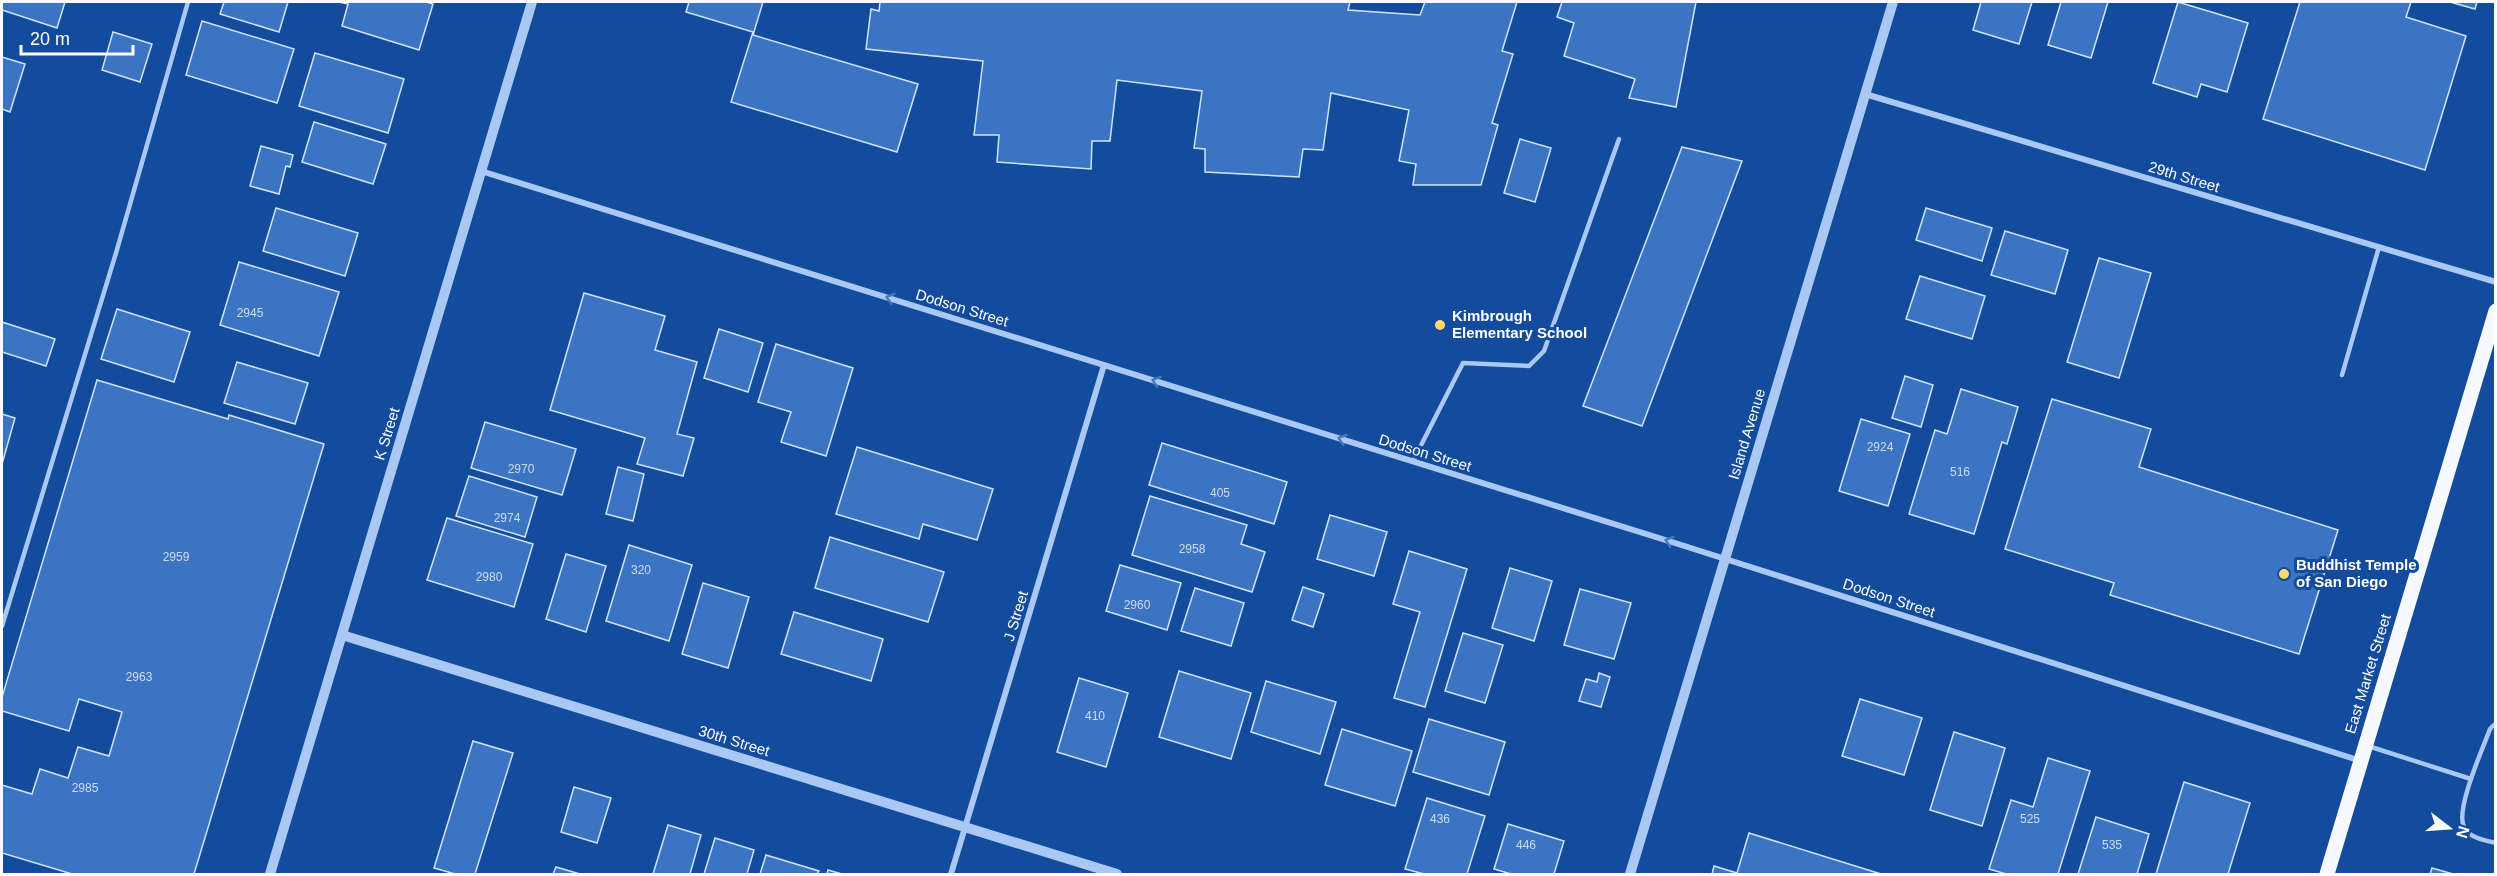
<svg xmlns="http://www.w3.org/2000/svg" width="2497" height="876" font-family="Helvetica,sans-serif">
  <rect width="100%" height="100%" fill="#134b9d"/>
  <g fill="#3c74c4" stroke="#d1e4fe" stroke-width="1.5">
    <polygon points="2,2 65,2 57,28 2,10"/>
    <polygon points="224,2 288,2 279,32 220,14"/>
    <polygon points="339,2 426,2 433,4 419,50 342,26 348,4"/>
    <polygon points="689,2 763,2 753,35 918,84 897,152 731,102 753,32 686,12"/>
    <polygon points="880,2 1350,2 1348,10 1420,15 1425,2 1517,2 1502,51 1513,54 1492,123 1498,125 1481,185 1413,185 1416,164 1399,161 1409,110 1331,93 1323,150 1303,149 1299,177 1205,172 1205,149 1194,148 1202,91 1117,80 1110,141 1092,141 1091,169 997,162 999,135 974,135 983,61 866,49 871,9 879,11"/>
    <polygon points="1562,2 1696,2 1676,107 1629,98 1635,79 1564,56 1574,23 1557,17"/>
    <polygon points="1981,2 2032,2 2019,44 1973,30"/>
    <polygon points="2061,2 2108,2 2091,58 2048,45"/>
    <polygon points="2178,2 2248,23 2227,92 2201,84 2197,97 2153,83"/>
    <polygon points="2300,2 2411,2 2406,17 2466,36 2425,170 2263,119"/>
    <polygon points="2450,2 2477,2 2475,9"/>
    <polygon points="202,21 294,49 277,103 186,75"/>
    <polygon points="113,32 152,44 140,82 102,70"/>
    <polygon points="315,53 404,79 388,133 299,106"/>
    <polygon points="2,57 25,64 10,112 2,109"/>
    <polygon points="314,122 386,144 373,184 302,162"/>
    <polygon points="1520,139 1551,148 1535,202 1504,193"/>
    <polygon points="261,146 293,155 290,167 286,166 279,194 250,186"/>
    <polygon points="1682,147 1742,161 1642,426 1583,406"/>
    <polygon points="276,208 358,233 345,276 263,251"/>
    <polygon points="1926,208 1992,228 1982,261 1916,240"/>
    <polygon points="2005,231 2068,250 2055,294 1991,275"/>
    <polygon points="2099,258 2151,273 2119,378 2067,362"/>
    <polygon points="239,262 339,292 319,356 220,325"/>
    <polygon points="1920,276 1985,296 1972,339 1906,319"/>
    <polygon points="584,293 665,316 655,350 697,362 677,434 694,438 683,476 637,464 645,438 550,410"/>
    <polygon points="117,309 190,332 174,382 101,359"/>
    <polygon points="2,322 55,339 46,366 2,352"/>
    <polygon points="719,329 763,343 748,392 704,378"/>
    <polygon points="776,344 853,368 826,456 781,442 791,412 758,402"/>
    <polygon points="237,362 308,383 295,424 224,403"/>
    <polygon points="1905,376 1933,385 1921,427 1892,418"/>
    <polygon points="97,380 228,419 229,415 324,444 194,874 72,874 2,853 2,785 32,794 40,769 68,778 78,747 109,756 122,712 79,699 69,731 2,711 2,697"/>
    <polygon points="1961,389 2018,407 2007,444 2002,442 1974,534 1909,514 1935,430 1947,434"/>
    <polygon points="2052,399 2151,429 2139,467 2338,530 2299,654 2110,595 2114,583 2005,549"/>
    <polygon points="2,414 15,418 2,464"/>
    <polygon points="1861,419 1910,434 1888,506 1839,491"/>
    <polygon points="485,422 576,449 562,495 471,468"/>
    <polygon points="1162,443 1287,482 1274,524 1149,485"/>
    <polygon points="857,447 993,489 977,540 923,524 919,539 836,514"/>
    <polygon points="618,467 644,474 633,521 606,514"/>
    <polygon points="469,476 537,497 525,537 456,516"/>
    <polygon points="1150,496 1247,525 1241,544 1265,552 1252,592 1132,555"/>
    <polygon points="1330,515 1387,532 1374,576 1317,559"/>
    <polygon points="447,518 533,544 514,607 427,580"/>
    <polygon points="830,537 944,572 928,622 815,588"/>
    <polygon points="629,545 692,565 669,641 606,621"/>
    <polygon points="1409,551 1467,569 1425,707 1394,698 1420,612 1393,604"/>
    <polygon points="566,554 606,566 586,632 546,619"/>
    <polygon points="1120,565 1181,583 1167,630 1106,611"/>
    <polygon points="1510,568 1552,581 1534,641 1492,628"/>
    <polygon points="703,583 749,597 728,668 682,654"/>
    <polygon points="1303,587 1324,594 1313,627 1292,620"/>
    <polygon points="1195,588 1244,603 1231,646 1181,631"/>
    <polygon points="1580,589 1631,603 1614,659 1564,645"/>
    <polygon points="794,612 883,639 871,681 781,654"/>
    <polygon points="1463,633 1503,645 1485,703 1445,691"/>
    <polygon points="1179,671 1251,693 1231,759 1159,737"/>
    <polygon points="1599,673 1610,677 1601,707 1579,701 1586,679 1597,682"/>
    <polygon points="1079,678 1128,693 1106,767 1057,752"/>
    <polygon points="1266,681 1336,702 1320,754 1251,732"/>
    <polygon points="1860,699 1922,718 1904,775 1842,756"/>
    <polygon points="1429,719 1505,742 1489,795 1413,772"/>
    <polygon points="1342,729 1412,751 1395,806 1325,785"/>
    <polygon points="1954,732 2005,748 1982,826 1930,810"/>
    <polygon points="473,741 513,753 475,874 455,874 434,868"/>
    <polygon points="2048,758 2090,771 2058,874 2006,874 1989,869 2011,800 2033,807"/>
    <polygon points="2184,782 2250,803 2228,874 2156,874"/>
    <polygon points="574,787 611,798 597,843 561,832"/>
    <polygon points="1427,798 1485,816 1467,874 1424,874 1405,869"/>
    <polygon points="2096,817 2149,834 2137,874 2078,874"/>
    <polygon points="1508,824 1564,841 1554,874 1511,874 1494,869"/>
    <polygon points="668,825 701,835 690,874 653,874"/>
    <polygon points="1749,833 1881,874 1712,874 1714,866 1737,873"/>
    <polygon points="715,838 754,850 747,874 704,874"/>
    <polygon points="766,855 819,871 817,874 760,874"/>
    <polygon points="556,867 580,874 553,874"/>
    <polygon points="2432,868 2453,874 2430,874"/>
    <polygon points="828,870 842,874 827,874"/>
  </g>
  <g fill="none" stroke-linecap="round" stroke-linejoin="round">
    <g stroke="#a9c8f4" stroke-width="4.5">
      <polyline points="2342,375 2379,247"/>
      <polyline points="1413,461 1463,363 1529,366 1544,351 1619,139"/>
      <polyline points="2,626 116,253 188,2"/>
      <path d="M2496 723 2490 729C2483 748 2455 810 2464 827 2469 838 2484 840 2496 843"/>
      <polyline points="2368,746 2471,779"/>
    </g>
    <g stroke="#a9c8f4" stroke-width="6">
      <polyline points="1865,94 2496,282"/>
      <polyline points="481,171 1675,543 2361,761"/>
      <polyline points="951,874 1104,365"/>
    </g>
    <g stroke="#a9c8f4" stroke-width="10">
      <polyline points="342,635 1117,874"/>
      <polyline points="270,874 532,2"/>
      <polyline points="1630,874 1893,2"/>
    </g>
    <polyline stroke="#f6f9ff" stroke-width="15" points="2327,874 2496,311"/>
  </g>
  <defs><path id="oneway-chevron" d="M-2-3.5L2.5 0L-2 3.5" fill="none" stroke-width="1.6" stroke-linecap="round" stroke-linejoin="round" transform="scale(1.5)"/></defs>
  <g stroke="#4877bb">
    <use href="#oneway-chevron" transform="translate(890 298) rotate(-163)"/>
    <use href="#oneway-chevron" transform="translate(1156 381) rotate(-163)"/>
    <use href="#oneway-chevron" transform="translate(1342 439) rotate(-163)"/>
    <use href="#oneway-chevron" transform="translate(1669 541) rotate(-163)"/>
  </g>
  <g fill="#ffd96c" stroke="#134b9d" stroke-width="2">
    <circle cx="1440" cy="325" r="6"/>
    <circle cx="2284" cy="574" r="6"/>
  </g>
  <g text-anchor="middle" stroke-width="6" stroke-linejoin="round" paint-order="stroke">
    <g font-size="12" fill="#cedcf0">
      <text x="250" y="317">2945</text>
      <text x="1880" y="451">2924</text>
      <text x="521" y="473">2970</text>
      <text x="1960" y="476">516</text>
      <text x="1220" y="497">405</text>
      <text x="507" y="522">2974</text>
      <text x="1192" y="553">2958</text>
      <text x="176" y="561">2959</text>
      <text x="641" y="574">320</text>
      <text x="489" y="581">2980</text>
      <text x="1137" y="609">2960</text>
      <text x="139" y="681">2963</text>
      <text x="1095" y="720">410</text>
      <text x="85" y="792">2985</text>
      <text x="1440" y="823">436</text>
      <text x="2030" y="823">525</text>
      <text x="1526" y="849">446</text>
      <text x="2112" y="849">535</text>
    </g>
    <g font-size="15" fill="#fff" stroke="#134b9d">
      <text transform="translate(2184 177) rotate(17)" y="5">29th Street</text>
      <text transform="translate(962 308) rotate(17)" y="5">Dodson Street</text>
      <text transform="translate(387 434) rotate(-73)" y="5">K Street</text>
      <text transform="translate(1747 434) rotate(-73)" y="5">Island Avenue</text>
      <text transform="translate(1425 453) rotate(17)" y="5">Dodson Street</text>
      <text transform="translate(1889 598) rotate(18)" y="5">Dodson Street</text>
      <text transform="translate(1016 616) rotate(-73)" y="5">J Street</text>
      <text transform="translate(2368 674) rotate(-73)" y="5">East Market Street</text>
      <text transform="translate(734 741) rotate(17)" y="5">30th Street</text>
    </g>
    <g font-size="15" font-weight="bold" fill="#fff" stroke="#134b9d" text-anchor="start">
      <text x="1452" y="321">Kimbrough<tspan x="1452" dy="17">Elementary School</tspan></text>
      <text x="2296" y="570">Buddhist Temple<tspan x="2296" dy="17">of San Diego</tspan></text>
    </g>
  </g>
  <rect width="2497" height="876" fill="none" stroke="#ffffff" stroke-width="6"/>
  <g transform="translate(2449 828) rotate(107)" stroke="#134b9d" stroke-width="4.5" paint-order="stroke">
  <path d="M0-4.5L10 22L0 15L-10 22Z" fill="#ffffff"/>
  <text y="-9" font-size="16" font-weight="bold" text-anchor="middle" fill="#ffffff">N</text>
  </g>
  <path d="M21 45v9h112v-9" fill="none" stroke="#ffffff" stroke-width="3"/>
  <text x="30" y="45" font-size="18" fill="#ffffff" stroke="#134b9d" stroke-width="4.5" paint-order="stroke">20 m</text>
</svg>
